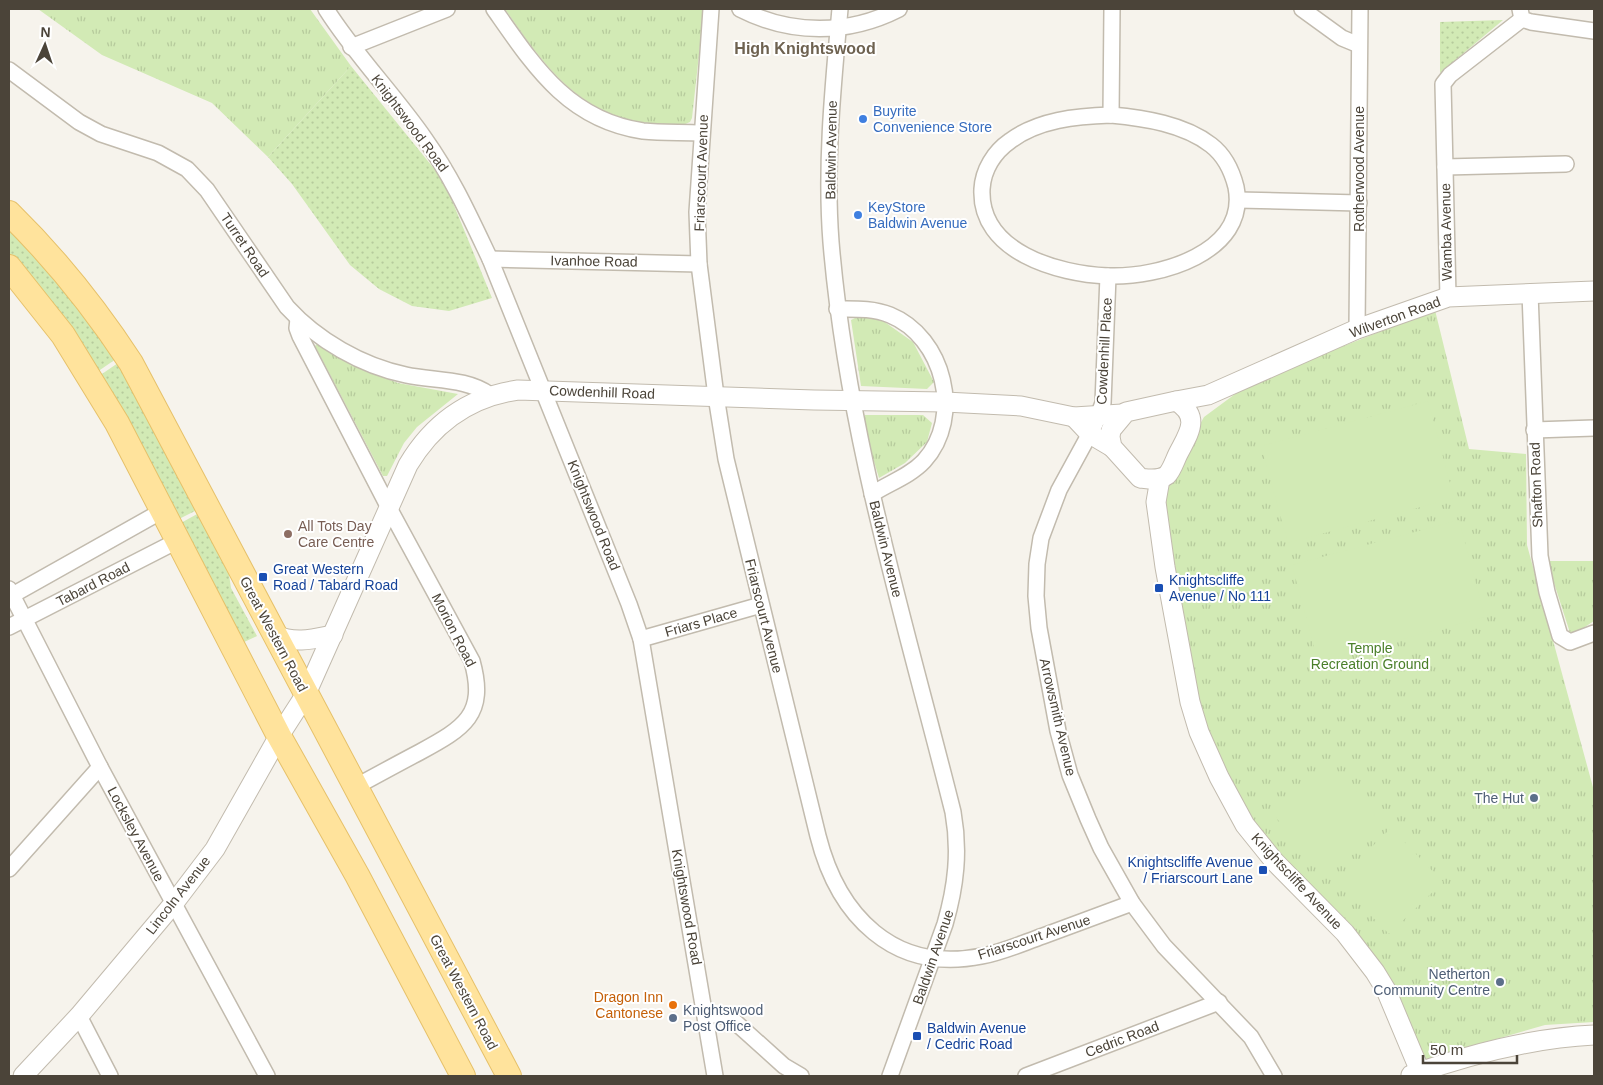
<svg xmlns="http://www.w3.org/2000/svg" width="1603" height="1085" font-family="Helvetica,sans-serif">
  <defs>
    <pattern id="grass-dots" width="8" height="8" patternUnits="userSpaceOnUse" patternTransform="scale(1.25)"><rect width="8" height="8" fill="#d2eab5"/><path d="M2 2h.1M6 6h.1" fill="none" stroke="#b6ca9c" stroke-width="1.8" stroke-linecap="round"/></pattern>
    <pattern id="park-tufts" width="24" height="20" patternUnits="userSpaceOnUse" patternTransform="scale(1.25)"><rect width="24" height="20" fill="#d2eab5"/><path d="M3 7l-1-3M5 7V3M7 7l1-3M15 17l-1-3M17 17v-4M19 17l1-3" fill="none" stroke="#b6ca9c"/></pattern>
  </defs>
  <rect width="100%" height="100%" fill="#f6f3ec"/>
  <g fill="url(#grass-dots)">
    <polygon points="1503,20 1440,73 1440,22"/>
    <polygon points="351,66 444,181 492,298 449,311 412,306 379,289 350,265 292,184 268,157"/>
    <polygon points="9,225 46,265 116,359 97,372 9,258"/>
    <polygon points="118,363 197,510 177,520 99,376"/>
    <polygon points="199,513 228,568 231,588 257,636 242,643 179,524"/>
  </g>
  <g fill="url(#park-tufts)">
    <polygon points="38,9 310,9 351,66 268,157 212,103 102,55"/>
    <path d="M505 9H704L692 118 690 122 683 125C667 124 649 124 634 121 572 108 538 57 505 9Z"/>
    <polygon points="1435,310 1469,449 1526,454 1527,545 1594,791 1594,1022 1545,1025 1424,1060 1384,970 1248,819 1196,711 1163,490 1204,417 1250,383"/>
    <polygon points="859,316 879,318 913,342 934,382 927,389 861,386 851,320"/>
    <polygon points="317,344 367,371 398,383 458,394 417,427 404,443 387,476 383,476 315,346"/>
    <polygon points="865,415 923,415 932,423 927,442 905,463 879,478 862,422"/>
    <polygon points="1547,561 1594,561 1594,621 1571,636"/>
  </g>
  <g fill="#d2eab5">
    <polygon points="1428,401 1454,498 1288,543 1261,446"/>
    <polygon points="1459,520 1485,617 1318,662 1292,565"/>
    <polygon points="1331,765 1383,819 1328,872 1276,818"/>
    <polygon points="1391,828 1443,882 1389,934 1337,881"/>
  </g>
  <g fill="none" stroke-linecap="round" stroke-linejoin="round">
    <defs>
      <g id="minor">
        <path d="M326 9C355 55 394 94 425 139 452 177 470 217 490 259L629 604 641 639 715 1076"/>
        <path d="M494 9C534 66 568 120 643 131 662 133 682 132 701 133"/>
        <path d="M711 9 697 212 699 264 716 396 726 459 818 836C838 915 893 974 982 956 1003 952 1023 943 1043 936 1073 925 1103 914 1132 903"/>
        <path d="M740 9C791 35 848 35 899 9"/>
        <path d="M840 9C833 86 825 165 831 242 847 436 906 624 953 812 960 851 956 886 945 924L890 1076"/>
        <polyline points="1302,9 1342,38 1359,45"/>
        <polyline points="1520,9 1522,19 1531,22 1594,31"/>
        <polyline points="351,47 447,9"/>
        <path d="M9 70 79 122 101 134 158 153 187 169 207 190 287 307C317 340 362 366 406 375 434 381 467 378 490 395"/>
        <path d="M1111 115C1144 118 1184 124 1211 145 1224 155 1232 171 1236 187 1249 253 1158 278 1108 276 1058 274 979 252 982 189 983 170 994 152 1010 141 1038 120 1076 116 1111 115Z"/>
        <polyline points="1111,115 1112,9"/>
        <polyline points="1445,167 1566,164"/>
        <polyline points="1238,200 1359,203"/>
        <polyline points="490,259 699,264"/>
        <polyline points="1108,276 1103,403 1095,424 1059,490 1041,538 1037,564 1036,596 1039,628 1058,731 1070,775 1088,819 1101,848 1132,903 1164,946 1251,1037 1274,1076"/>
        <polyline points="1530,293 1540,556 1547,592 1560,636 1570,642 1594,633"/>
        <polyline points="1448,297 1443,84 1450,75 1522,19"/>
        <path d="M837 309C855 309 873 308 890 315 944 337 964 417 924 461 910 476 889 483 872 494"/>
        <path d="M298 319 297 328 300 336 389 508 472 661C487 715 464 728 420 752 399 763 377 775 355 787"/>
        <polyline points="1357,329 1360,9"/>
        <polyline points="1534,430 1594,428"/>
        <polyline points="9,589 100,767 267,1076"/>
        <polyline points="9,597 162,511"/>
        <polyline points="9,627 177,541"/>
        <polyline points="641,639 761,605"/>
        <polyline points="9,869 100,767"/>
        <polyline points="705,1014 724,1016 734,1021 784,1066 801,1076"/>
        <polyline points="79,1016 110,1076"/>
        <polyline points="1026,1076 1219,1002"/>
      </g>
      <g id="tertiary">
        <polyline points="1176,401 1208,395 1357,329 1448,297 1594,291"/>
        <path d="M1176 401C1202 417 1188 434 1178 454 1175 460 1172 470 1167 475 1159 481 1149 479 1140 478L1112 447 1110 437 1111 430 1126 412Z"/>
        <polyline points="1074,417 1090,434 1112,447"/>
        <polyline points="1160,479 1156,502 1165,567 1190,702 1199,732 1219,777 1245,825 1274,861 1345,933 1375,972 1386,990 1422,1076"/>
        <path d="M275 635C295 644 313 639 333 635"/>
        <path d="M1411 1075C1471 1054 1531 1038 1594 1035"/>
        <path d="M23 1076 79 1016 174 903 215 849 279 736 306 694 408 465C433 423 469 397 518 390L814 400 945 402 1021 406 1074 417 1122 414"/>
      </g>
      <g id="primary">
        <path d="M9 213C56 259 95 308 131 363L509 1076"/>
        <polyline points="9,267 63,335 117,423 279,736 357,875 463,1076"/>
      </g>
    </defs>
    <use href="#minor" stroke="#c2bbae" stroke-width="18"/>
    <use href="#tertiary" stroke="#c2bbae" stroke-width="21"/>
    <use href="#primary" stroke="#e6c16a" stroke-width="26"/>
    <use href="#minor" stroke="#fff" stroke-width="15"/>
    <use href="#tertiary" stroke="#fff" stroke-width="19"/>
    <use href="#primary" stroke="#ffe39c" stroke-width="24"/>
  </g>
  <g fill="#3f7fe0" stroke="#fff" stroke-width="2">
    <circle cx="863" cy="119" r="5"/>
    <circle cx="858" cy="215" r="5"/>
  </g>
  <circle fill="#8d6e63" stroke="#fff" stroke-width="2" cx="288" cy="534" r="5"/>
  <g fill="#1a4fb4" stroke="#fff" stroke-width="2">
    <rect x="258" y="572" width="10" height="10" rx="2.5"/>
    <rect x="1154" y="583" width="10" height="10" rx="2.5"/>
    <rect x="1258" y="865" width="10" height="10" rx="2.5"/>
    <rect x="912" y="1031" width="10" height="10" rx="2.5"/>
  </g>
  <g fill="#5c6f8a" stroke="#fff" stroke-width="2">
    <circle cx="1534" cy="798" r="5"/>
    <circle cx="1500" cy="982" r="5"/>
    <circle cx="673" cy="1018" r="5"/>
  </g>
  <circle fill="#e8710a" stroke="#fff" stroke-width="2" cx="673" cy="1005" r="5"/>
  <g text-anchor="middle" stroke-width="4" stroke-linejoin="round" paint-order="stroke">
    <g font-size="14" fill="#366cbe" stroke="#fff" text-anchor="start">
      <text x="873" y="116">Buyrite<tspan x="873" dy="16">Convenience Store</tspan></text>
      <text x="868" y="212">KeyStore<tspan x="868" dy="16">Baldwin Avenue</tspan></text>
    </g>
    <g font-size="14" fill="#4b4439" stroke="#fff">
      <text transform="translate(410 123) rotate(53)" y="5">Knightswood Road</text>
      <text transform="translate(831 150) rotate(-89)" y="5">Baldwin Avenue</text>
      <text transform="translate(1359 169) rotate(-90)" y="5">Rotherwood Avenue</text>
      <text transform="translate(701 173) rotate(-88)" y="5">Friarscourt Avenue</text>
      <text transform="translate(1446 232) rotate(-91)" y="5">Wamba Avenue</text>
      <text transform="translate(245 245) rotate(56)" y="5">Turret Road</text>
      <text transform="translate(594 261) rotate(1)" y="5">Ivanhoe Road</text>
      <text transform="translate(1395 317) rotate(-20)" y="5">Wilverton Road</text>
      <text transform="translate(1104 351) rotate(-87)" y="5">Cowdenhill Place</text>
      <text transform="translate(602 392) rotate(2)" y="5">Cowdenhill Road</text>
      <text transform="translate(1536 485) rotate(-92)" y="5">Shafton Road</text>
      <text transform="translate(594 515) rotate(68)" y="5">Knightswood Road</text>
      <text transform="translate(886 549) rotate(76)" y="5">Baldwin Avenue</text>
      <text transform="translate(93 584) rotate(-27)" y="5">Tabard Road</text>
      <text transform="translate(764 616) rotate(76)" y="5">Friarscourt Avenue</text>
      <text transform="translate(701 622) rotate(-16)" y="5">Friars Place</text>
      <text transform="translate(454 630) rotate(63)" y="5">Morion Road</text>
      <text transform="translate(274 634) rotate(62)" y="5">Great Western Road</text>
      <text transform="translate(1058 717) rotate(77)" y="5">Arrowsmith Avenue</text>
      <text transform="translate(136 834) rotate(62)" y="5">Locksley Avenue</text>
      <text transform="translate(1297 881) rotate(47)" y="5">Knightscliffe Avenue</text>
      <text transform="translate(178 895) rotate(-52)" y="5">Lincoln Avenue</text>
      <text transform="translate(687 907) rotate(80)" y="5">Knightswood Road</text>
      <text transform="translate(1034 937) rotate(-18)" y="5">Friarscourt Avenue</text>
      <text transform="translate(933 957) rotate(-71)" y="5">Baldwin Avenue</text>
      <text transform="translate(464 992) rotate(62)" y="5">Great Western Road</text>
      <text transform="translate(1122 1039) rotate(-21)" y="5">Cedric Road</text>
    </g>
    <g font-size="14" fill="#785e54" stroke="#fff" text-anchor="start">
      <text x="298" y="531">All Tots Day<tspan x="298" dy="16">Care Centre</tspan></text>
    </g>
    <g font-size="14" fill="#164399" stroke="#fff" text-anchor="start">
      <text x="273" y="574">Great Western<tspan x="273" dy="16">Road / Tabard Road</tspan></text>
      <text x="1169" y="585">Knightscliffe<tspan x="1169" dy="16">Avenue / No 111</tspan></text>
      <text x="1253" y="867" text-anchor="end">Knightscliffe Avenue<tspan x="1253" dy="16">/ Friarscourt Lane</tspan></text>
      <text x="927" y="1033">Baldwin Avenue<tspan x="927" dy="16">/ Cedric Road</tspan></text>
    </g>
    <g font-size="14" fill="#4a7f2a" stroke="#fff">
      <text x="1370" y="653">Temple<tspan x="1370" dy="16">Recreation Ground</tspan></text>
    </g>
    <g font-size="14" fill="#4e5e75" stroke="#fff" text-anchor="end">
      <text x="1524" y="803">The Hut</text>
      <text x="1490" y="979">Netherton<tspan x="1490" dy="16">Community Centre</tspan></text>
      <text x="683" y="1015" text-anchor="start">Knightswood<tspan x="683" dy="16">Post Office</tspan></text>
    </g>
    <g font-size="14" fill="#c56008" stroke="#fff" text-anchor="end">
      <text x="663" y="1002">Dragon Inn<tspan x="663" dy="16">Cantonese</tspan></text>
    </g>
    <g font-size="16" font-weight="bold" fill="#6e6250" stroke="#fff">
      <text x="805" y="54">High Knightswood</text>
    </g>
  </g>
  <rect width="1603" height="1085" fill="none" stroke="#4b4439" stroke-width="20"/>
  <g transform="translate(45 45) rotate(3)" stroke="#ffffff" stroke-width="4" paint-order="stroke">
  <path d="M0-4L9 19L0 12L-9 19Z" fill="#4b4439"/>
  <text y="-8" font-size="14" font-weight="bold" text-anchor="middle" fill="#4b4439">N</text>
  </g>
  <path d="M1423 1055v8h94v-8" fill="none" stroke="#4b4439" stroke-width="2.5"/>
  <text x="1430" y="1055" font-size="15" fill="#4b4439" stroke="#ffffff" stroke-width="4" paint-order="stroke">50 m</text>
</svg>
